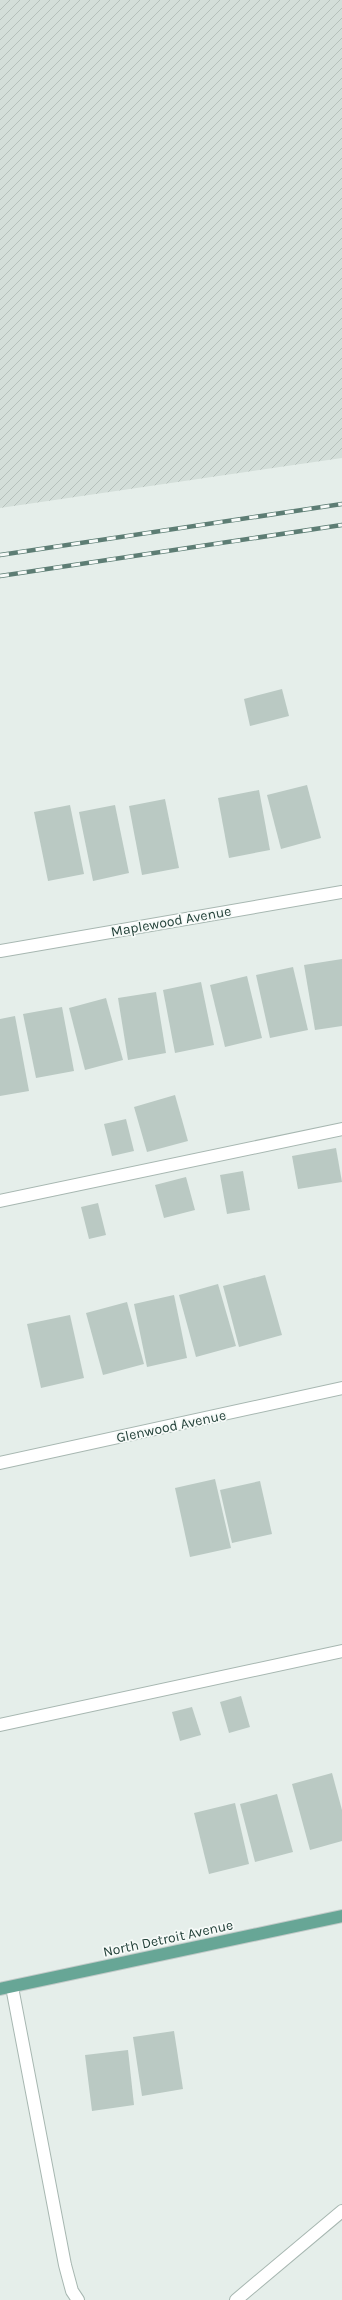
<svg xmlns="http://www.w3.org/2000/svg" width="342" height="2300" font-family="Karla,sans-serif">
  <defs>
    <pattern id="industrial-furrows" width="10" height="10" patternUnits="userSpaceOnUse"><rect width="10" height="10" fill="#d3ded9"/><path d="M-1 1l2-2M0 10L10 0M9 11l2-2" fill="none" stroke="#b5c0bb"/></pattern>
  </defs>
  <rect width="100%" height="100%" fill="#e5eeea"/>
  <polygon fill="url(#industrial-furrows)" points="0,0 342,0 342,458 0,508"/>
  <g fill="#bac9c3">
    <polygon points="282,689 289,716 250,726 244,699"/>
    <polygon points="307,785 321,838 281,849 267,795"/>
    <polygon points="259,790 270,850 229,858 218,798"/>
    <polygon points="165,799 179,868 142,875 129,806"/>
    <polygon points="70,805 84,874 48,881 34,812"/>
    <polygon points="115,805 129,873 93,881 79,812"/>
    <polygon points="342,959 342,1026 315,1030 304,965"/>
    <polygon points="293,967 308,1030 270,1038 256,975"/>
    <polygon points="247,976 262,1038 225,1047 210,985"/>
    <polygon points="201,982 214,1045 175,1053 163,990"/>
    <polygon points="156,992 166,1053 128,1060 118,998"/>
    <polygon points="106,998 123,1060 85,1070 69,1008"/>
    <polygon points="62,1007 74,1071 36,1078 23,1014"/>
    <polygon points="15,1016 29,1091 0,1096 0,1019"/>
    <polygon points="175,1095 188,1141 147,1152 134,1107"/>
    <polygon points="126,1119 134,1151 112,1156 104,1124"/>
    <polygon points="336,1148 342,1182 298,1189 292,1156"/>
    <polygon points="243,1171 250,1210 227,1214 220,1175"/>
    <polygon points="186,1177 195,1210 164,1218 155,1185"/>
    <polygon points="98,1203 106,1235 89,1239 81,1207"/>
    <polygon points="265,1275 282,1335 239,1347 223,1286"/>
    <polygon points="218,1284 236,1346 196,1357 179,1295"/>
    <polygon points="174,1295 187,1358 147,1367 134,1304"/>
    <polygon points="127,1302 144,1364 103,1375 86,1313"/>
    <polygon points="70,1315 84,1378 41,1388 27,1324"/>
    <polygon points="215,1479 231,1548 190,1557 175,1488"/>
    <polygon points="260,1481 272,1534 232,1543 220,1490"/>
    <polygon points="241,1696 250,1727 229,1733 220,1702"/>
    <polygon points="192,1707 201,1735 180,1741 172,1712"/>
    <polygon points="332,1773 342,1810 342,1841 310,1850 292,1784"/>
    <polygon points="277,1794 293,1852 255,1862 240,1804"/>
    <polygon points="235,1803 249,1864 209,1874 194,1813"/>
    <polygon points="174,2031 183,2089 142,2096 133,2037"/>
    <polygon points="128,2050 134,2105 92,2111 85,2055"/>
  </g>
  <g fill="none" stroke-linecap="round" stroke-linejoin="round">
    <defs>
      <g id="service">
        <polyline points="0,1201 342,1129"/>
        <polyline points="0,1725 342,1651"/>
        <polyline points="12,1987 65,2265 72,2291 78,2300"/>
        <polyline points="236,2300 342,2211"/>
      </g>
      <g id="minor">
        <polyline points="0,951 342,892"/>
        <polyline points="0,1463 342,1388"/>
      </g>
      <polyline id="primary" points="0,1989 342,1916"/>
    </defs>
    <use href="#service" stroke="#a7b7b1" stroke-width="14"/>
    <use href="#minor" stroke="#a7b7b1" stroke-width="14"/>
    <use href="#primary" stroke="#c1cac8" stroke-width="14"/>
    <use href="#service" stroke="#fff" stroke-width="12"/>
    <use href="#minor" stroke="#fff" stroke-width="12"/>
    <use href="#primary" stroke="#67a696" stroke-width="12"/>
    <defs>
      <g id="rail">
        <polyline points="0,555 342,504"/>
        <polyline points="0,576 342,525"/>
      </g>
    </defs>
    <use href="#rail" stroke="#5d7d74" stroke-width="4.5"/>
    <use href="#rail" stroke="#f6faf8" stroke-width="3" stroke-dasharray="9" stroke-linecap="butt"/>
  </g>
  <g text-anchor="middle" stroke-width="3.5" stroke-linejoin="round" paint-order="stroke">
    <g font-size="14" fill="#234139" stroke="#f6faf8">
      <text transform="translate(171 921) rotate(-10)" y="5">Maplewood Avenue</text>
      <text transform="translate(171 1426) rotate(-12)" y="5">Glenwood Avenue</text>
      <text transform="translate(168 1938) rotate(-12)" y="5">North Detroit Avenue</text>
    </g>
  </g>
</svg>
